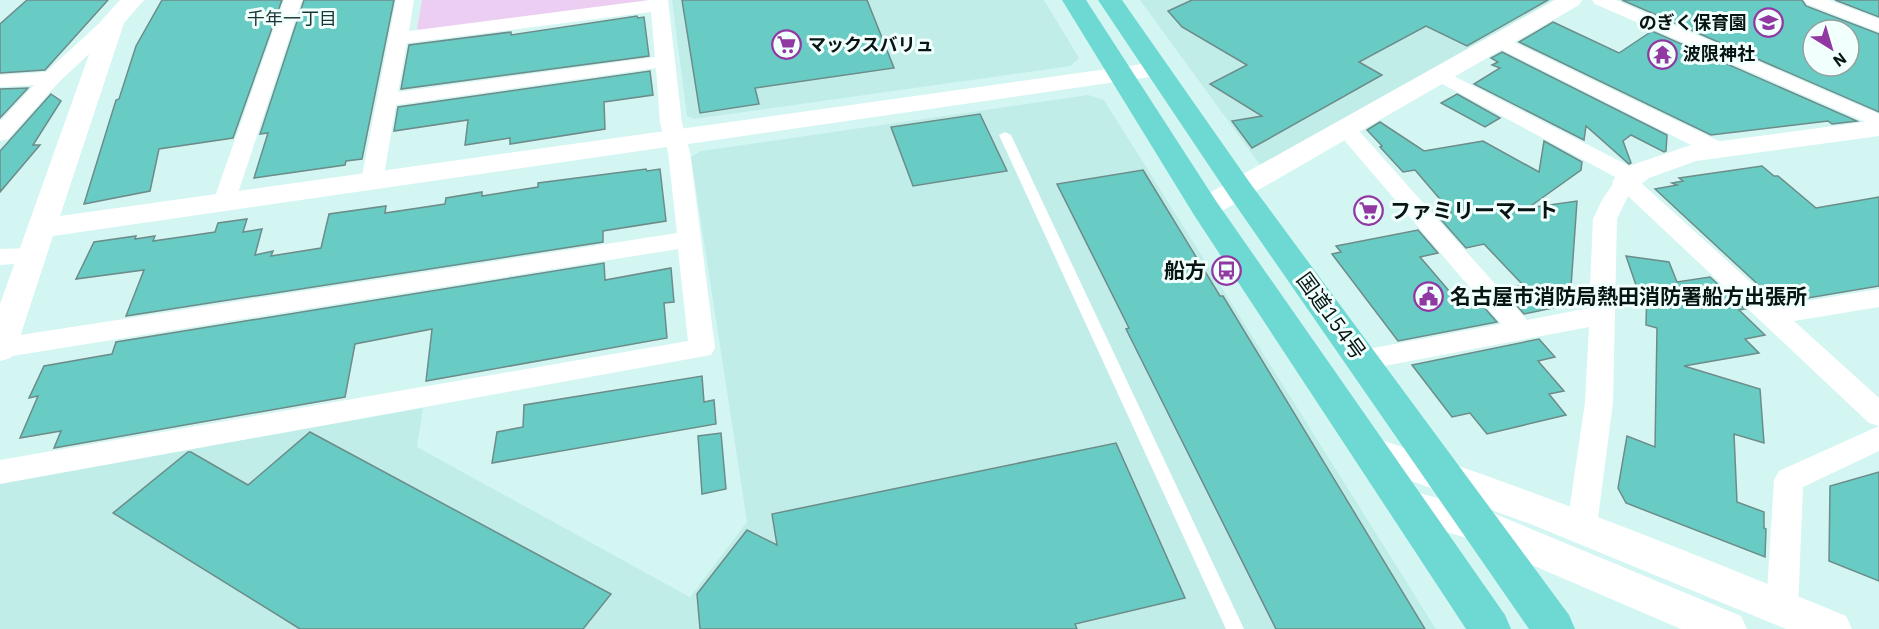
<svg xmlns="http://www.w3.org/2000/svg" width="1879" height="629" font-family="'IBM Plex Sans','Noto Sans JP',sans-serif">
  <rect width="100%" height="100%" fill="#d4f6f3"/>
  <g fill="#c1ede9">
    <polygon points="672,0 1044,0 1079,58 1071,66 694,119 687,116"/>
    <polygon points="1140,0 1553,0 1261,166"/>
    <polygon points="1088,95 1104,100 1436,629 0,629 0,483 423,408 417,447 690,597 747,522 691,157 701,151"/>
  </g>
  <polygon fill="#ebcef1" points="422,0 647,0 640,4 423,31 417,29"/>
  <g fill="#68cbc4" stroke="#6d8c89" stroke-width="1.5" fill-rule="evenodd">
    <polygon points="27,0 108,0 45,70 0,73 0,24"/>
    <polygon points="162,0 282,0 233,138 159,149 150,191 84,204 116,100 119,99 136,46"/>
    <polygon points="304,0 394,0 362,159 346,161 345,165 254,178 268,133 260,134"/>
    <polygon points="682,0 867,0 894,68 755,88 759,104 700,113"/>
    <polygon points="1192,0 1548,0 1467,46 1426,26 1359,62 1382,75 1252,148 1232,121 1262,116 1210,84 1247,65 1182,27 1168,11"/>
    <path d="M1622 0H1802L1806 6 1879 34V112ZM1813 30H1849V66H1813Z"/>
    <polygon points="1835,0 1879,0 1879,17"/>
    <polygon points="637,16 638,18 644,17 649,56 401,89 409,45 511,32 511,35"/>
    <polygon points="1553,22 1619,53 1652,31 1857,121 1832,124 1828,121 1711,135 1519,42"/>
    <polygon points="1502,52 1667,135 1666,151 1664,152 1631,135 1623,141 1631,163 1629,164 1586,126 1584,140 1474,84 1500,68 1492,65 1498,62 1491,58"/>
    <polygon points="650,71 653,95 604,102 605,129 510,144 510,138 465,145 468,120 394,131 398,107"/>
    <polygon points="28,88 0,118 0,89"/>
    <polygon points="51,94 61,101 33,145 40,145 0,192 0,151"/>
    <polygon points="1457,94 1500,118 1485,127 1441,103"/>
    <polygon points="980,114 1007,171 913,186 891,127"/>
    <polygon points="1380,122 1424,151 1483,141 1539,172 1544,141 1582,162 1581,170 1528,208 1577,201 1571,287 1587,292 1587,301 1524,314 1503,290 1523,285 1484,244 1466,248 1436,214 1451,212 1415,170 1403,172 1380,147 1382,146 1367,130"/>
    <polygon points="1762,166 1774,176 1778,176 1816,208 1879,197 1879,286 1778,303 1655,189 1677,185 1672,183 1683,181 1679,178"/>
    <polygon points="646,169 647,171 660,169 666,221 603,231 603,242 126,316 144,270 76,279 94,242 136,236 135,239 155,236 153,241 195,235 215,232 218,223 247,219 243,232 262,229 255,255 273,251 271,256 321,248 329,214 386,206 385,213 445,204 446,198 482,192 482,196 538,187 538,183"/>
    <polygon points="1143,170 1220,296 1223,296 1425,629 1276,629 1126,329 1129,328 1057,184"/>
    <polygon points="1418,230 1438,253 1420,257 1456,299 1474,296 1497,322 1398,341 1332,254 1341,252 1336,246"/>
    <polygon points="1626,256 1669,262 1677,282 1710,277 1745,309 1739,310 1765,335 1745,339 1759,353 1684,366 1760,389 1764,443 1734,434 1737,502 1764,512 1764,528 1766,529 1765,557 1626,503 1618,488 1627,436 1655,447 1657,328 1646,325 1647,289 1637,288"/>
    <polygon points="604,263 605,280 671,268 674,302 664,303 667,338 426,381 432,329 355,344 345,397 54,448 61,431 20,438 38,396 29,398 44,366 112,354 116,342"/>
    <polygon points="1539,339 1555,357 1538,361 1564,391 1549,394 1566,415 1487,434 1470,413 1452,417 1412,365"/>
    <polygon points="702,376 704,402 714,400 716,424 492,463 497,432 523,427 524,405"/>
    <polygon points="310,432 611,594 583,629 300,629 113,513 188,452 191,452 248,485"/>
    <polygon points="721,433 726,489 702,494 698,436"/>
    <polygon points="1116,443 1185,598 1075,624 1077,629 700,629 697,594 747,530 777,545 772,514"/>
    <polygon points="1879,472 1879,581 1829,561 1830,486"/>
  </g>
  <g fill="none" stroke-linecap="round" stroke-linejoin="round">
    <polygon fill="#fff" fill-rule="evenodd" points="1005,132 1011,135 1244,629 1226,629 999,135"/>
    <g fill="#fff" fill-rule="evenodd">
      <polygon points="284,0 302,0 235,202 232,207 224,210 216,207 213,202"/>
      <path d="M396 0H414L409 31 650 0H668L682 123 690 152 715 348 711 355 0 484V460L688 341 678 249 0 358 1 338 677 233 668 152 660 123 656 68 396 105 383 181 380 186 372 188 364 186 361 181ZM651 12 655 57 398 92 407 43Z"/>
      <polygon points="1592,0 1616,0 1879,114 1879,128 1595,4"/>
      <polygon points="1804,0 1829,0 1879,19 1879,32 1807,4"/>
      <polygon points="113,15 120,17 122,21 120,25 59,82 8,139 0,141 0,121 34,85 0,87 0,75 46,72 106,17"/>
      <polygon points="1499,35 1725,144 1728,149 1725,154 1717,156 1709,154 1492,45 1489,41 1492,37"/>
      <polygon points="1440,69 1641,172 1644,177 1640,182 1777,306 1879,289 1879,307 1794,321 1879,398 1879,426 1869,423 1628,196 1617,219 1613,402 1597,526 1593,535 1582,539 1571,535 1567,526 1585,402 1589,327 1363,370 1354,367 1350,360 1354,353 1363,350 1501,324 1339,134 1335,129 1339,124 1346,123 1353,124 1527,320 1589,308 1593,219 1602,200 1617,178 1433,79 1430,75 1433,71"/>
      <polygon points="32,248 41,250 44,256 41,262 0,265 0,249"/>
      <polygon points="1879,426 1879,451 1803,487 1798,608 1793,619 1782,623 1771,619 1766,608 1774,480 1779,471"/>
    </g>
    <g fill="#fff" fill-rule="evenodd">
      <polygon points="120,0 144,0 124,23 60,216 1157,62 1166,64 1169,69 1166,74 1157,76 53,236 16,349 11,358 0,361 0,304 101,21"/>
      <polygon points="1555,0 1582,0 1579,5 1215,215 1205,217 1195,215 1191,208 1195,201"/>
      <polygon points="1879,120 1879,136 1696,161 1649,178 1636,188 1626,191 1616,188 1612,182 1616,176 1629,166 1691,145"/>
      <path d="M1372 437C1533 489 1690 552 1846 616L1852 629H1786L1533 525 1359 462 1354 452 1359 442Z"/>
      <polygon points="1408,490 1493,513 1741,616 1747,629 1681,629 1474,540 1395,517 1390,506 1395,495"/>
    </g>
    <g fill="#6ed8d2" fill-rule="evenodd">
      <polygon points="1062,0 1086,0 1216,201 1505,615 1511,629 1466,629 1194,215"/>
      <polygon points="1098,0 1122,0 1250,183 1569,615 1575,629 1529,629 1230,197"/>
    </g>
  </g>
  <defs>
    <symbol id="school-ring" viewBox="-11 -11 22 22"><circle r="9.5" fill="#f1fffd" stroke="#9138a3" stroke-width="1.5"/><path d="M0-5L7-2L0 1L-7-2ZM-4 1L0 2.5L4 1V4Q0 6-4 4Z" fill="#9138a3"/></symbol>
    <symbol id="supermarket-ring" viewBox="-11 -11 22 22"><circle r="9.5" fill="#f1fffd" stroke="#9138a3" stroke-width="1.5"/><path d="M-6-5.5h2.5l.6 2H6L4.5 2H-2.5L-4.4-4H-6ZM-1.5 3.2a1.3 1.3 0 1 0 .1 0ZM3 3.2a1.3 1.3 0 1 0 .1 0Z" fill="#9138a3"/></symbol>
    <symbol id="temple-ring" viewBox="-11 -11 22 22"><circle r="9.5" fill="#f1fffd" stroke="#9138a3" stroke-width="1.5"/><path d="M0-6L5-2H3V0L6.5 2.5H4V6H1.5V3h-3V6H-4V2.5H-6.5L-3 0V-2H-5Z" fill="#9138a3"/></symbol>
    <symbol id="bus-ring" viewBox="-11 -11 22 22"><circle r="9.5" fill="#f1fffd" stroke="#9138a3" stroke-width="1.5"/><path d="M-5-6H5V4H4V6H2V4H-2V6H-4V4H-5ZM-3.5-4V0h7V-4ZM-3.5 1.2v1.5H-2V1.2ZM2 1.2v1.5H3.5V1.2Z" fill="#9138a3"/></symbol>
    <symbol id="civic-ring" viewBox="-11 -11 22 22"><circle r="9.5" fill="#f1fffd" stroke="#9138a3" stroke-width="1.5"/><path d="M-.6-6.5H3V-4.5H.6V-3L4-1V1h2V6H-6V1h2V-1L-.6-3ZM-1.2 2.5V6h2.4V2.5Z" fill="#9138a3"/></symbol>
  </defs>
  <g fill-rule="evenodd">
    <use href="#school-ring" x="1752" y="6" width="33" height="33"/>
    <use href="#supermarket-ring" x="770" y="28" width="33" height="33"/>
    <use href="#temple-ring" x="1646" y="38" width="33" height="33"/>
    <use href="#supermarket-ring" x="1352" y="194" width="33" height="33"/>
    <use href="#bus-ring" x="1210" y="254" width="33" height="33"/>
    <use href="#civic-ring" x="1412" y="280" width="33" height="33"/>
  </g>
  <g text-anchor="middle" stroke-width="6" stroke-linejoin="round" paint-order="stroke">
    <g font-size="18" fill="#183533" stroke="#f1fffd">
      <text x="292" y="25">千年一丁目</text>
    </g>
    <g font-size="18" font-weight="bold" fill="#081514" stroke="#f1fffd" text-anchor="start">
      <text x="1747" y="29" text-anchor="end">のぎく保育園</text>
      <text x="808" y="51">マックスバリュ</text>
      <text x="1683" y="60">波限神社</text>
    </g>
    <g font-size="21" font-weight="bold" fill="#081514" stroke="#f1fffd" text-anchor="start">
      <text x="1390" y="218">ファミリーマート</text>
      <text x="1206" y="278" text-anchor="end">船方</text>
      <text x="1450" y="304">名古屋市消防局熱田消防署船方出張所</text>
    </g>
    <g font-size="21" fill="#081514" stroke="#f1fffd">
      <text transform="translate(1331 316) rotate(54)" y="7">国道154号</text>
    </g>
  </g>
  <g transform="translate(1831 48) rotate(143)"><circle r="28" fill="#f1fffd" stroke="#94a1a0" stroke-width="1.5"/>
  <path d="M0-4.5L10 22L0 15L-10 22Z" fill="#9138a3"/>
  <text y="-9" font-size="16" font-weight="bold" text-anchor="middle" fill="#081514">N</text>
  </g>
</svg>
